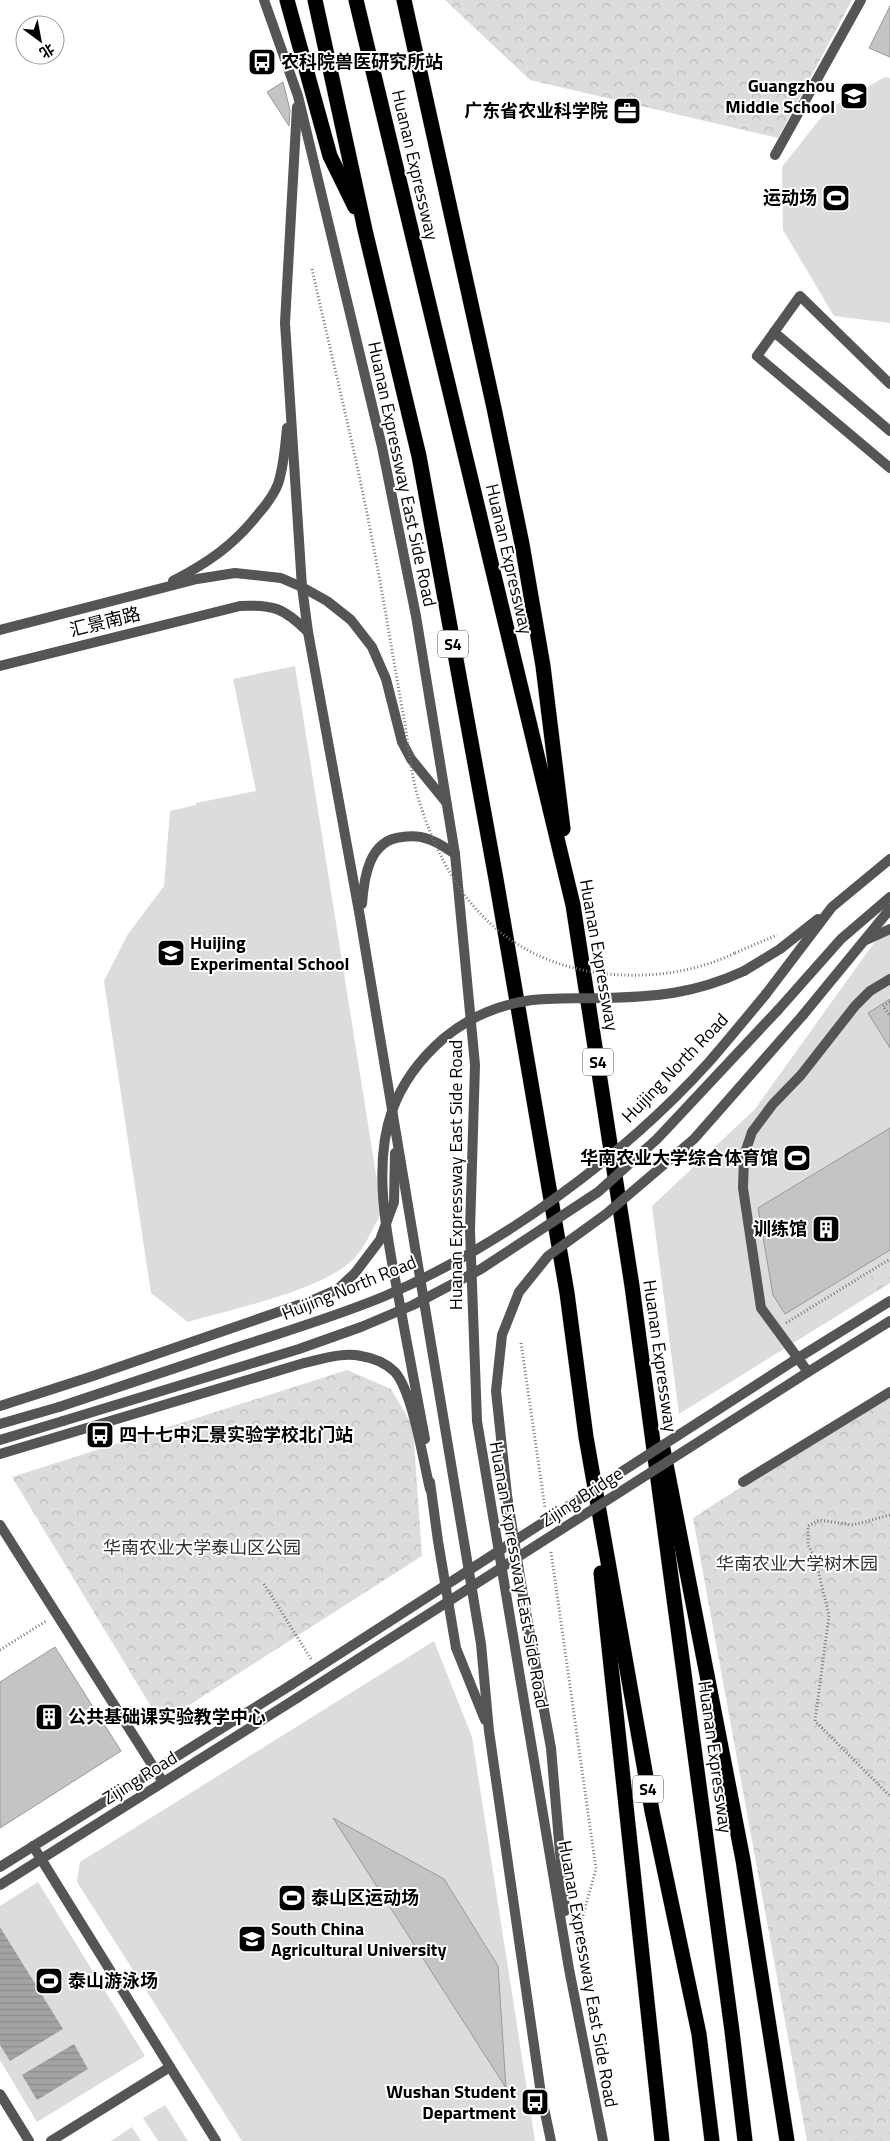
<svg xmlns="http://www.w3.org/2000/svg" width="890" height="2141" font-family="'Titillium Web','Noto Sans SC',sans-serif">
  <defs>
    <pattern id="forest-crowns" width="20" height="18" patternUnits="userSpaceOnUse" patternTransform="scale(1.25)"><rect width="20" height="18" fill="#dcdcdc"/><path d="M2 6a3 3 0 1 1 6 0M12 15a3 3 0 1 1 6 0" fill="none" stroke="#bbb"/></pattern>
    <pattern id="water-rules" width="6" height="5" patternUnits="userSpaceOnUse" patternTransform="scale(1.25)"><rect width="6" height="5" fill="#a3a3a3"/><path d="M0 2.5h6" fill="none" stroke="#8b8b8b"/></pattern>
  </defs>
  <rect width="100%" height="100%" fill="#fff"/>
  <g fill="#dcdcdc">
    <polygon points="885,77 890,78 890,323 834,316 783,230 782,167 827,110"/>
    <path d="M295 666 382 1212C374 1226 367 1243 357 1255 331 1289 231 1309 188 1322L151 1293 104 981 128 934 164 886 170 811 196 805V803L256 791 233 679Z"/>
    <polygon points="890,925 890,1283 679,1414 652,1206 755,1109 871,947"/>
    <polygon points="434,1641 472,1737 535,2141 242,2141 77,1882 80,1862"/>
    <polygon points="38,1882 145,2056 37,2122 0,2060 0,1906"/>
    <polygon points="165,2105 188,2141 158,2141 143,2118"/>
    <polygon points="132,2127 141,2141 111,2141"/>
  </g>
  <g fill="url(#forest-crowns)">
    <polygon points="445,0 852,0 778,138 530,80"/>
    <polygon points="890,1264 890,1283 867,1297 859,1283"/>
    <polygon points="347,1370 391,1389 413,1427 422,1556 161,1723 12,1477"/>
    <polygon points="890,1391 890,2141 807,2141 693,1518"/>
  </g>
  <g fill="url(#water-rules)">
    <polygon points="0,1927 63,2029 10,2061 0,2045"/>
    <polygon points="74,2044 88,2069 37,2100 22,2075"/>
  </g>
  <g fill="#c4c4c4" stroke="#999">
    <polygon points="890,6 890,57 869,48"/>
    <polygon points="283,82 290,110 289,126 267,92"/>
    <polygon points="890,999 890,1048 868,1013"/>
    <polygon points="890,1128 890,1250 785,1314 773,1295 758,1208"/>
    <polygon points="55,1647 121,1751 0,1828 0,1682"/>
    <polygon points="333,1818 444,1879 498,1966 506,2088"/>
  </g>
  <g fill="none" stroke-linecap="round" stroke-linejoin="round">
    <defs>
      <g id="motorway">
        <polyline points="287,0 330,156 355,207"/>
        <polyline points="315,0 365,230 419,456 496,879 567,1293 586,1437 652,1811 699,2034 712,2141"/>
        <polyline points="356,0 573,905 632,1286 732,2031 745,2141"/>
        <polyline points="404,0 494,408 522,544 543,666 563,829"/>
        <polyline points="663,1449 743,1860 787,2141"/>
        <polyline points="601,1573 662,2141"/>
      </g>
    </defs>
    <use href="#motorway" stroke="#dbdbdb" stroke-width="16"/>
    <g stroke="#777" stroke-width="3" stroke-dasharray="1 2.5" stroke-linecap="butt">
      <polyline points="735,953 777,935"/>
      <polyline points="890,1002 883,1006 890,1016"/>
      <polyline points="786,1323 890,1259"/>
      <polyline points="521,1343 545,1508"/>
      <polyline points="890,1515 853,1525 819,1520 808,1526 808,1545 815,1558 829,1615 815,1721 890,1796"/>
      <polyline points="551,1552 596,1869 577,1937"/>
      <polyline points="264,1584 311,1659"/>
      <polyline points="0,1650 46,1621"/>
    </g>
    <g stroke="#555" stroke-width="10">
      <polyline points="775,155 861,0"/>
      <polyline points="774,332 890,431"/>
      <polyline points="890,384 800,296 757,356 890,468"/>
      <polyline points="866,940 890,929"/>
      <polyline points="890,979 870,991 855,1006 801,1075 773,1104 752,1132 744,1156 743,1188 761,1308 808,1372 890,1321"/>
      <polyline points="798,1358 890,1301"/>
      <polyline points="743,1482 890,1392"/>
      <polyline points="0,1525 163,1782"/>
      <polyline points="33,1846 216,2141"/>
      <polyline points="0,1867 291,1685"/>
      <polyline points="0,1885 297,1698"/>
      <polyline points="0,2094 29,2141"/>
      <polyline points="51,2141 170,2067"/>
    </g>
    <g stroke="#555" stroke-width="10">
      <polyline points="264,0 298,96 382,447 416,616 455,854 475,1065 470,1230 477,1421 569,1969 603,2141"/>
      <polyline points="297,107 285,323 302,587 308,632 360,917 481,1644 489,1731 541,2094 551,2141"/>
      <path d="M173 581C209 562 234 545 259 513 266 505 274 494 278 484 284 466 285 447 287 428"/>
      <polyline points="0,630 197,579 235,573 281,578 302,587 327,601 351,620 372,647 386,679 402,742 411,759 446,802"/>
      <path d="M0 666 240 606C273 604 284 608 308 632"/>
      <path d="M362 904C364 877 369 840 402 837 410 836 420 836 428 839 438 842 447 849 455 854"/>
      <polyline points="744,971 780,949 818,919"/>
      <polyline points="766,994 832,907 890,859"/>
      <polyline points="778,1010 841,939 890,897"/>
      <polyline points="803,1015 890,909"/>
      <polyline points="0,1406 90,1377 313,1300 338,1289 355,1273 380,1240 394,1202 395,1153"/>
      <polyline points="0,1424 59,1407"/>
      <polyline points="0,1440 63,1421"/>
      <path d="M0 1454 304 1363C322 1359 343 1352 361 1356 374 1358 386 1363 395 1372 413 1393 423 1460 430 1489"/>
      <polyline points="430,1482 438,1541 456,1648 485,1720"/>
      <polyline points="523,1596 551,1748 565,1911"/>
    </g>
    <use href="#motorway" stroke="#000" stroke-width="15"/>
    <path stroke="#777" stroke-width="3" stroke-dasharray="1 2.5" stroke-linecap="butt" d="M312 269C332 359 355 449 372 539 383 595 392 651 402 708 408 737 410 772 419 801 447 888 493 952 587 971 636 980 690 975 735 953"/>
    <g stroke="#555" stroke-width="10">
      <polyline points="291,1685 798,1358"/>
      <polyline points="297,1698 808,1372"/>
    </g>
    <g stroke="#555" stroke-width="10">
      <path d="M59 1407C119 1387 179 1367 238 1347 287 1331 337 1316 385 1296 502 1246 624 1156 709 1062 728 1040 747 1017 766 994"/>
      <polyline points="63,1421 299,1349 361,1327 413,1305 481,1269 598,1192 657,1139 778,1010"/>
      <path d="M425 1439C417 1395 408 1350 400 1305 389 1246 371 1170 392 1111 402 1083 421 1058 444 1038 467 1019 495 1006 526 1001 551 997 576 999 601 998 655 997 694 994 744 971"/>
      <polyline points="523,1596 507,1495 496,1391 502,1335 519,1292 548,1256 606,1214 694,1139 803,1015"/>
    </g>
  </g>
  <defs>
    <symbol id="bus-square" viewBox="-11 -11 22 22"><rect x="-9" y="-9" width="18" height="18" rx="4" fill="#000" stroke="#fff"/><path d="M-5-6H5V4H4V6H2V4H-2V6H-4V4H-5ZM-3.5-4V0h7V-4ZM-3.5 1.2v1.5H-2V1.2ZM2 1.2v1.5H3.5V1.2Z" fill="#fff"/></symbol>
    <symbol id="school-square" viewBox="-11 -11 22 22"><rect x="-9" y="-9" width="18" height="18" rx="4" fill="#000" stroke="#fff"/><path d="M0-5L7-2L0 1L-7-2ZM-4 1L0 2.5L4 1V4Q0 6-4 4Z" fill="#fff"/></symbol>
    <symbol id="office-square" viewBox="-11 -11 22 22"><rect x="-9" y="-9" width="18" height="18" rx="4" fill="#000" stroke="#fff"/><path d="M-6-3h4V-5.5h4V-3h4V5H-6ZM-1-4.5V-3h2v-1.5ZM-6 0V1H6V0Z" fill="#fff"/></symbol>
    <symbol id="stadium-square" viewBox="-11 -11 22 22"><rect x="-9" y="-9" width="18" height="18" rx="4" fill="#000" stroke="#fff"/><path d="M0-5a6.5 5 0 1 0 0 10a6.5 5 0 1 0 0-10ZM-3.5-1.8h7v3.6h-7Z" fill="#fff"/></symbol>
    <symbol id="building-square" viewBox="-11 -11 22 22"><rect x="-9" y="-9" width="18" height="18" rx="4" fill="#000" stroke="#fff"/><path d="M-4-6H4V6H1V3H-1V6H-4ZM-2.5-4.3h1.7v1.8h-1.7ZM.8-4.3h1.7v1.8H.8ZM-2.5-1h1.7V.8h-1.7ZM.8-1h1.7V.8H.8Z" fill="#fff"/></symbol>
    <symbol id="university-square" viewBox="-11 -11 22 22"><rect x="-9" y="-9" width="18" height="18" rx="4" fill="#000" stroke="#fff"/><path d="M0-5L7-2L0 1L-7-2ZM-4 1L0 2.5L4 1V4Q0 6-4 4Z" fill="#fff"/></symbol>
  </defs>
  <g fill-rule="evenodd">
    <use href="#bus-square" x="246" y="46" width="32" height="32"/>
    <use href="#school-square" x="838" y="80" width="32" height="32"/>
    <use href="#office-square" x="611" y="95" width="32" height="32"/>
    <use href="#stadium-square" x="820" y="182" width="32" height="32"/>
    <use href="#school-square" x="155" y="937" width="32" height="32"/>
    <use href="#stadium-square" x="781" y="1142" width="32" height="32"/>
    <use href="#building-square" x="810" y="1213" width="32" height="32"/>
    <use href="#bus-square" x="84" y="1419" width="32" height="32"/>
    <use href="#building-square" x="33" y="1701" width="32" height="32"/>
    <use href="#stadium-square" x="276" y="1882" width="32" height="32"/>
    <use href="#university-square" x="236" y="1923" width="32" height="32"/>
    <use href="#stadium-square" x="33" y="1965" width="32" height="32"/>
    <use href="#bus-square" x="519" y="2086" width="32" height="32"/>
  </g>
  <g text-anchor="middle" stroke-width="4" stroke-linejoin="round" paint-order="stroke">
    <g fill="#fff" stroke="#4c4c4c" stroke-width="1">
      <rect x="438" y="630.5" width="30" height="27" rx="4"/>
      <rect x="583" y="1048.5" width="30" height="27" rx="4"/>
      <rect x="633" y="1775.5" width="30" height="27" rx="4"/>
    </g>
    <g font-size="16" font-weight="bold" fill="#000">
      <text x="453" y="650">S4</text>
      <text x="598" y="1068">S4</text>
      <text x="648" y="1795">S4</text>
    </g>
    <g font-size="18" font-weight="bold" fill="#000" stroke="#fff" text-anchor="start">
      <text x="281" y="68">农科院兽医研究所站</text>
      <text x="835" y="92" text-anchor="end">Guangzhou<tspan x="835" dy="21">Middle School</tspan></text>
      <text x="608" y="117" text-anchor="end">广东省农业科学院</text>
      <text x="817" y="204" text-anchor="end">运动场</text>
      <text x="190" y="949">Huijing<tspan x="190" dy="21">Experimental School</tspan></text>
      <text x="778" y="1164" text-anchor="end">华南农业大学综合体育馆</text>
      <text x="807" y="1235" text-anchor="end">训练馆</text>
      <text x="119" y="1441">四十七中汇景实验学校北门站</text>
      <text x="68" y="1723">公共基础课实验教学中心</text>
      <text x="311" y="1904">泰山区运动场</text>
      <text x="271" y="1935">South China<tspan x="271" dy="21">Agricultural University</tspan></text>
      <text x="68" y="1987">泰山游泳场</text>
      <text x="516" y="2098" text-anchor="end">Wushan Student<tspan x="516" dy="21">Department</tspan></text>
    </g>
    <g font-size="18" fill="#000" stroke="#fff">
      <text transform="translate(415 165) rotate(77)" y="6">Huanan Expressway</text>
      <text transform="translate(402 474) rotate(78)" y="6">Huanan Expressway East Side Road</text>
      <text transform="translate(509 559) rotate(77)" y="6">Huanan Expressway</text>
      <text transform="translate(105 622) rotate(-14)" y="6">汇景南路</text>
      <text transform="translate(599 955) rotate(80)" y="6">Huanan Expressway</text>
      <text transform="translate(675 1068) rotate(-46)" y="6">Huijing North Road</text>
      <text transform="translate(456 1175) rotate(-90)" y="6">Huanan Expressway East Side Road</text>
      <text transform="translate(349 1288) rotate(-22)" y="6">Huijing North Road</text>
      <text transform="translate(660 1356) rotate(82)" y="6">Huanan Expressway</text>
      <text transform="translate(582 1497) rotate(-33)" y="6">Zijing Bridge</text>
      <text transform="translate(519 1575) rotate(80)" y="6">Huanan Expressway East Side Road</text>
      <text transform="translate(715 1757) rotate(82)" y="6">Huanan Expressway</text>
      <text transform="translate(140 1778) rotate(-32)" y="6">Zijing Road</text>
      <text transform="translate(588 1974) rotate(80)" y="6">Huanan Expressway East Side Road</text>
    </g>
    <g font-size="18" fill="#333" stroke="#fff">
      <text x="202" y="1554">华南农业大学泰山区公园</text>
      <text x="797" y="1570">华南农业大学树木园</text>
    </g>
  </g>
  <g transform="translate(40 40) rotate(148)"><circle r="24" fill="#ffffff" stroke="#999999"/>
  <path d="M0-4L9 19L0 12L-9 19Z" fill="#000000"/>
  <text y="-8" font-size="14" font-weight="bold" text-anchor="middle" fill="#000000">北</text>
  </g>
</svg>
